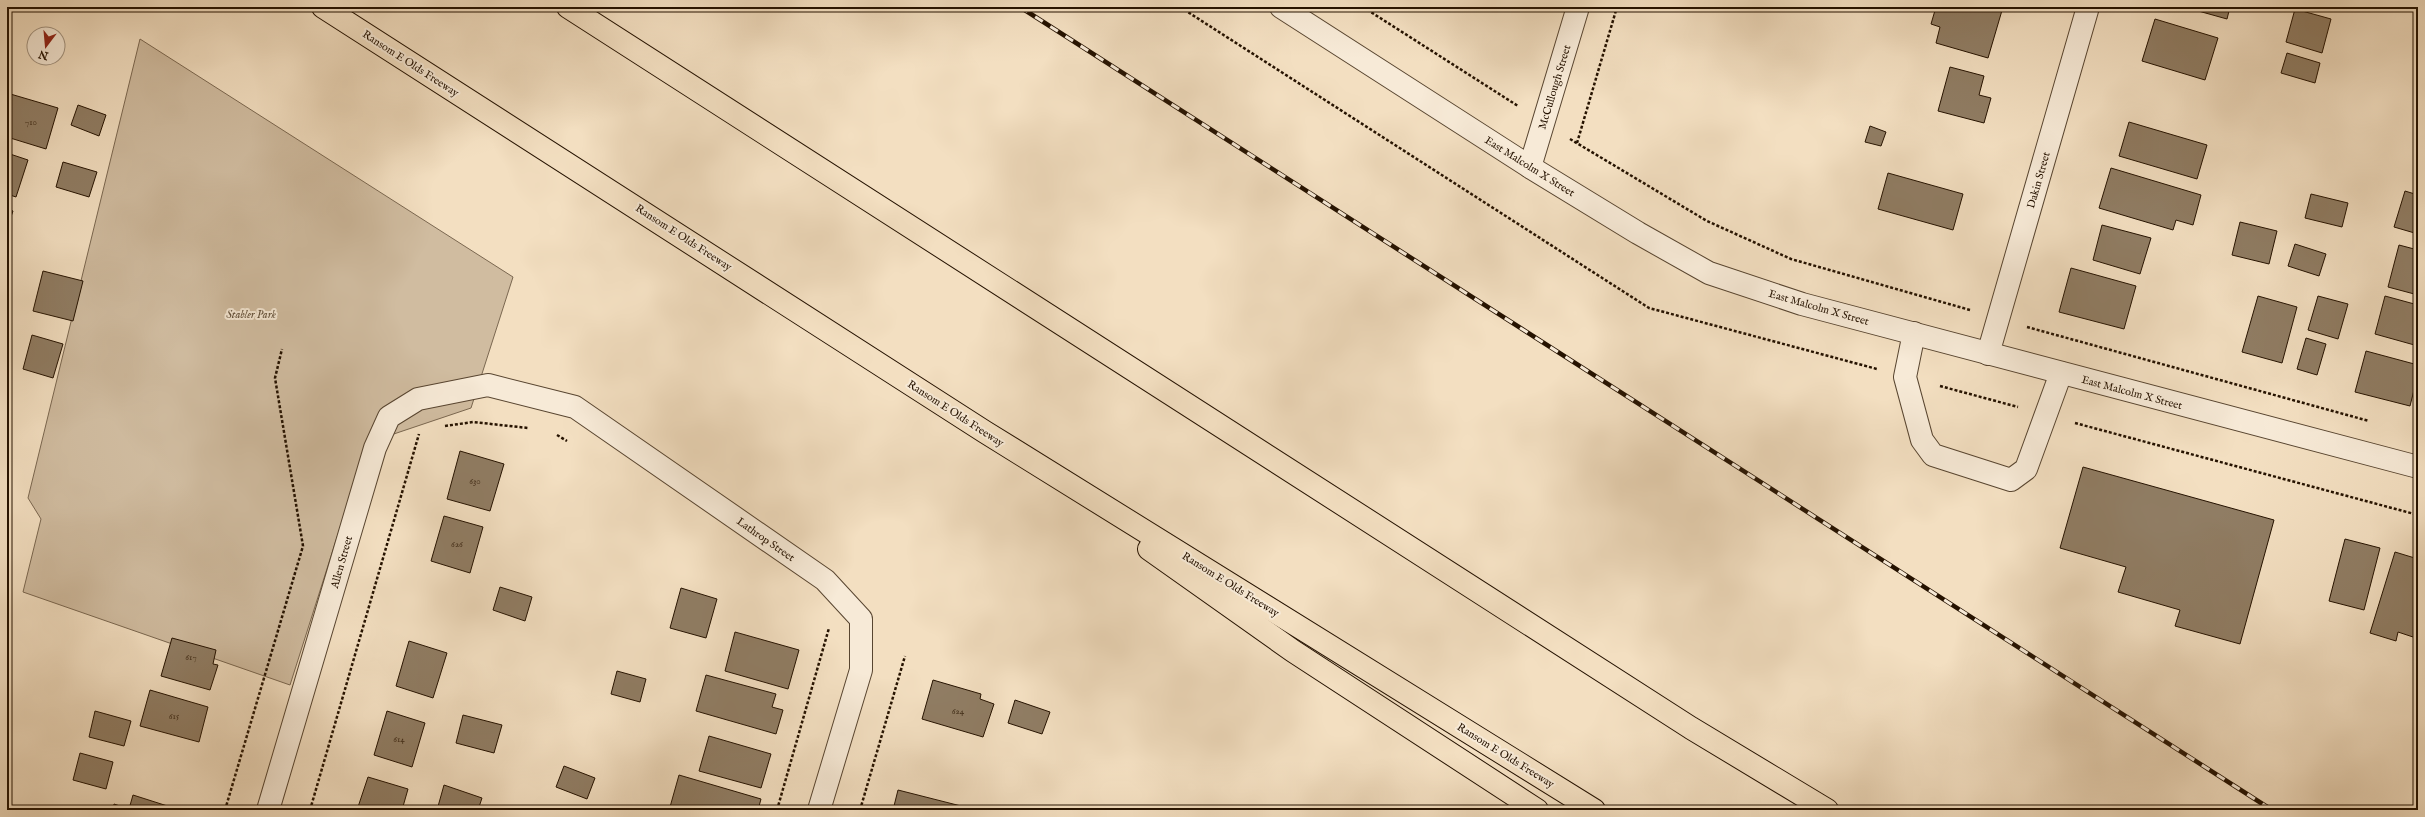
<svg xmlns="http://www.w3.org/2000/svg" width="2425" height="817" font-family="'IM FELL English',serif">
  <rect width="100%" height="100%" fill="#f3dfc1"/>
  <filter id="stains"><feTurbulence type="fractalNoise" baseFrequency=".005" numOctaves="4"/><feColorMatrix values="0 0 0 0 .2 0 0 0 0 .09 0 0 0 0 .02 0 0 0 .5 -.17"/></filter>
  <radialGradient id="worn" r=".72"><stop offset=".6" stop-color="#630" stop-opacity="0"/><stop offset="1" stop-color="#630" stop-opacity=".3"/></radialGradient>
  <polygon fill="#d0bca0" stroke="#7a6750" points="140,39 513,277 471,408 367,443 290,685 23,592 41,519 28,498"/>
  <g fill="#907d64" stroke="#251200">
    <polygon points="1936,7 2003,7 1988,58 1936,43 1940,27 1931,24"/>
    <polygon points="2184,7 2230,7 2227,19"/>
    <polygon points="2295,9 2331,19 2322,53 2286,42"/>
    <polygon points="2155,19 2218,38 2205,80 2142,61"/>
    <polygon points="2287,53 2320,63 2315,83 2281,73"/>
    <polygon points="1950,67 1984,76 1979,95 1991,98 1984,123 1938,111"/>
    <polygon points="7,93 58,108 46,149 7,137"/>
    <polygon points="78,105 106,115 99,136 71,125"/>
    <polygon points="2129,122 2207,145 2197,179 2119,156"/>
    <polygon points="1870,126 1886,132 1881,146 1865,142"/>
    <polygon points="7,153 28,160 16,197 7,194"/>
    <polygon points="63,162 97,172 89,197 56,187"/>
    <polygon points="2111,168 2201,195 2193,225 2176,220 2173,230 2099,208"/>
    <polygon points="1888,173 1963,194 1953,230 1878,209"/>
    <polygon points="2405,191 2418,195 2418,234 2394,227"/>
    <polygon points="2311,194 2348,203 2342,227 2305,218"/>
    <polygon points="7,209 13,211 7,228"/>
    <polygon points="2240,222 2277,231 2269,264 2232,255"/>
    <polygon points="2102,225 2151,238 2140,274 2093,260"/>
    <polygon points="2295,244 2326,254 2319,276 2288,266"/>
    <polygon points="2399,245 2418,250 2418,295 2388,287"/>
    <polygon points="2071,268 2136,286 2124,329 2059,312"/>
    <polygon points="43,271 83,281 73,321 33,311"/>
    <polygon points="2258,296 2297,307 2282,363 2242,352"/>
    <polygon points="2318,296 2348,304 2338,339 2308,330"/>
    <polygon points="2385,296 2418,305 2418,346 2375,334"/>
    <polygon points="32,335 63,344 53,378 23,369"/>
    <polygon points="2306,338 2326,344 2317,375 2297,369"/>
    <polygon points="2366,351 2418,365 2418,374 2410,406 2355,392"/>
    <polygon points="460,451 504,464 490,511 447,499"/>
    <polygon points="2083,467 2274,520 2240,644 2175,626 2180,610 2118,592 2126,567 2060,548"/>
    <polygon points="444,516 483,527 470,573 431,561"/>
    <polygon points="2345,539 2380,548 2364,610 2329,601"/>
    <polygon points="2395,552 2418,559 2418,622 2413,637 2398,632 2396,641 2370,633"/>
    <polygon points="500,587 532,597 525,621 493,610"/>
    <polygon points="681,588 717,599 706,638 670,628"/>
    <polygon points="735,632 799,650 788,689 725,671"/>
    <polygon points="172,638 216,650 213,664 218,665 210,690 161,676"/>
    <polygon points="409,641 447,653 433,698 396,686"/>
    <polygon points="617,671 646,679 640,702 611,694"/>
    <polygon points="706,675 776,694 772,707 783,710 776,734 696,711"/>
    <polygon points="933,680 981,694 980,699 994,704 983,737 922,719"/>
    <polygon points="150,690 208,707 199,742 140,726"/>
    <polygon points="1015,700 1050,712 1042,734 1008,723"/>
    <polygon points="95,711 131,721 124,746 89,737"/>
    <polygon points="387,711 425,723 412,767 374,755"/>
    <polygon points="463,715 502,725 494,753 456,743"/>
    <polygon points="709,736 771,754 761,788 699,771"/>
    <polygon points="80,753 113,762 106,789 73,780"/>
    <polygon points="564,766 595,778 587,799 556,787"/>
    <polygon points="679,775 761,799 758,810 678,810 670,807"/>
    <polygon points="368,777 408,789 402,810 357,810"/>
    <polygon points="444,785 482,798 478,810 437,810"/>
    <polygon points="898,790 961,806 959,810 893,810"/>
    <polygon points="133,795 180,810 113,810 114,804 129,809"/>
  </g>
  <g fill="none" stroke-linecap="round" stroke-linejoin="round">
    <defs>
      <g id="minor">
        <polyline points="1281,7 1530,167 1638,233 1709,273 1802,304 2418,467"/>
        <polyline points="1530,167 1578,7"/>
        <polyline points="1914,333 1905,377 1922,440 1933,455 2011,480 2026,469 2061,373"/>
        <polyline points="1988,354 2088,7"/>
        <polyline points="268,810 375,448 389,417 418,399 488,385 575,407 825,580 861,619 861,670 819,810"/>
      </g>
      <g id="highway">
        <polyline points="323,7 985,432 1594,810"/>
        <polyline points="568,7 1691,728 1827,810"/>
        <polyline points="1149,549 1293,651 1537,810"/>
      </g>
    </defs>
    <use href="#minor" stroke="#584530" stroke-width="24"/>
    <use href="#highway" stroke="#251200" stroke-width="24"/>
    <g stroke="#251200" stroke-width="2.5" stroke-dasharray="3 2" stroke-linecap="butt">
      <polyline points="1180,7 1649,308 1877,369"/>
      <polyline points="1363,7 1518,106"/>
      <polyline points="1570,139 1707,221 1791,259 1970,310"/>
      <polyline points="1577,143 1617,7"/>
      <polyline points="2027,327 2369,421"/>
      <polyline points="1940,386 2018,407"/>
      <polyline points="2075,423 2418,515"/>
      <polyline points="445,426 473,422 528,428"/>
      <polyline points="557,435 567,441"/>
      <polyline points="225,810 303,546 275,378 282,349"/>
      <polyline points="310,810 419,434"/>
      <polyline points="777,810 829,628"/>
      <polyline points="860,810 905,656"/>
    </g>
    <use href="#minor" stroke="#f7ead7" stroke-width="22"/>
    <use href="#highway" stroke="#f3dfc1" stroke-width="22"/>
    <defs>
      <polyline id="rail" points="1020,7 2272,810"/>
    </defs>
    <use href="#rail" stroke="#251200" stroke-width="4.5"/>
    <use href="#rail" stroke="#f7ead7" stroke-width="3" stroke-dasharray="9" stroke-linecap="butt"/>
  </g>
  <g text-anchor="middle" stroke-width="4" stroke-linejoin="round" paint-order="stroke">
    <g font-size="9" fill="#402d19">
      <text x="31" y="125">710</text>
      <text x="475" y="484">630</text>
      <text x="457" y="547">626</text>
      <text x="191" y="660">617</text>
      <text x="958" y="714">624</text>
      <text x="174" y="719">615</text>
      <text x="399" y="742">614</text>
    </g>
    <g font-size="11" fill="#251200" stroke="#f7ead7">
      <text transform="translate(411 63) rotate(33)" y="4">Ransom E Olds Freeway</text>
      <text transform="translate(1554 87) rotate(-73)" y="4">McCullough Street</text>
      <text transform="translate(1530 166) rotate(32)" y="4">East Malcolm X Street</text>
      <text transform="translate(2038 180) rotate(-74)" y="4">Dakin Street</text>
      <text transform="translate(684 237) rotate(33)" y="4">Ransom E Olds Freeway</text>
      <text transform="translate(1819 307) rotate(16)" y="4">East Malcolm X Street</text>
      <text transform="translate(2132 392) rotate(15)" y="4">East Malcolm X Street</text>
      <text transform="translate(956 413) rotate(33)" y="4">Ransom E Olds Freeway</text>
      <text transform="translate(766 539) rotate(35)" y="4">Lathrop Street</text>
      <text transform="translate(341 562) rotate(-74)" y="4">Allen Street</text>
      <text transform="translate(1231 584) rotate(32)" y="4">Ransom E Olds Freeway</text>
      <text transform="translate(1506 755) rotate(32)" y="4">Ransom E Olds Freeway</text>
    </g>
    <g font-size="11" font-style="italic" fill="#614e38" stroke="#f7ead7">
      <text x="251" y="318">Stabler Park</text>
    </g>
  </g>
  <rect width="2425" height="817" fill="none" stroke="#f3dfc1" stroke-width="24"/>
  <rect x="8" y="8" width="2409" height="801" fill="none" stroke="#251200" stroke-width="2"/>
  <rect x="12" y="12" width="2401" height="793" fill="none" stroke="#251200"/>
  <g transform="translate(46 46) rotate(196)"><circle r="19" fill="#f7ead7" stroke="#a39481"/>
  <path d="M0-3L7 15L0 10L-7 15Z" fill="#8f2418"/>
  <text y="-6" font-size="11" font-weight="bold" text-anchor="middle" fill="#251200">N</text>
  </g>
  <rect width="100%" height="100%" filter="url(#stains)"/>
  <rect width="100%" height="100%" fill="url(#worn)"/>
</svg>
